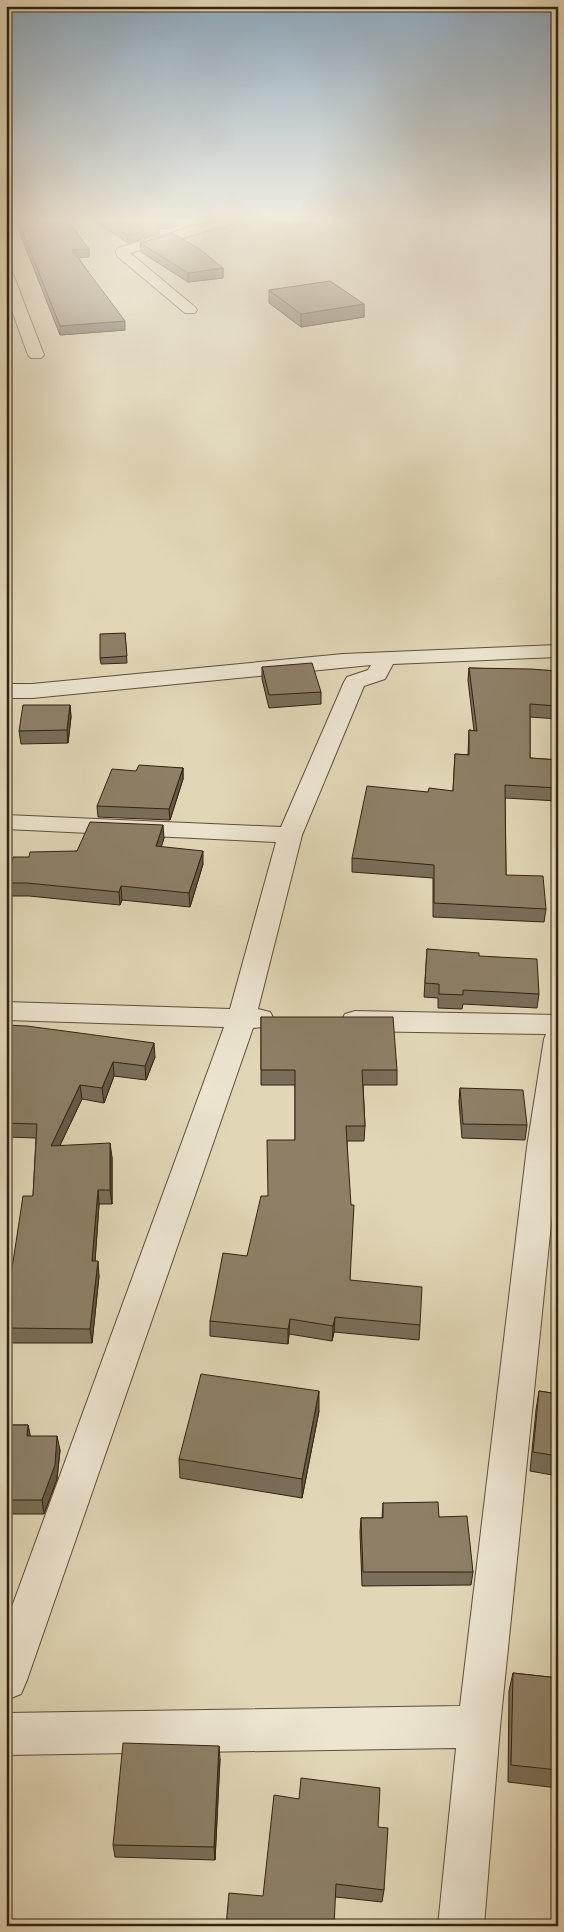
<svg xmlns="http://www.w3.org/2000/svg" width="564" height="1932" font-family="Vollkorn,serif">
  <rect width="100%" height="100%" fill="#e1d7b7"/>
  <filter id="stains"><feTurbulence type="fractalNoise" baseFrequency=".004" numOctaves="4"/><feColorMatrix values="0 0 0 0 .2 0 0 0 0 .09 0 0 0 0 .02 0 0 0 .5 -.17"/></filter>
  <radialGradient id="worn" r=".72"><stop offset=".6" stop-color="#630" stop-opacity="0"/><stop offset="1" stop-color="#630" stop-opacity=".3"/></radialGradient>
  <g fill="none" stroke-linecap="round" stroke-linejoin="round">
    <defs>
      <g id="street">
        <polygon points="222,218 243,218 242,221 130,253 195,307 197,310 195,313 185,313 117,256 116,251 118,248"/>
        <polygon points="6,270 13,274 44,355 41,358 31,358 28,355 6,294"/>
        <polygon points="558,645 558,657 393,664 385,679 364,686 302,835 258,1009 270,1012 274,1019 270,1026 253,1028 27,1680 21,1694 6,1700 6,1623 224,1027 6,1020 6,1002 230,1009 276,842 6,829 6,815 281,827 344,682 347,677 368,670 371,665 32,698 6,698 6,684 32,684 343,654"/>
        <polygon points="355,1011 558,1015 558,1155 500,1727 484,1926 438,1926 456,1748 6,1755 6,1713 460,1706 527,1147 544,1039 546,1034 355,1031 345,1028 341,1021 345,1014"/>
      </g>
    </defs>
    <use href="#street" stroke="#5e4f3a" stroke-width="2"/>
    <use href="#street" fill="#ece5d0" fill-rule="evenodd"/>
  </g>
  <g fill="#796e59" stroke="#332210">
    <polygon points="6,218 9,269 6,269"/>
    <polygon points="14,218 66,218 89,249 89,257 78,257 125,330 60,335"/>
    <polygon points="89,218 175,218 176,220 176,227 159,229 159,234 128,243"/>
    <polygon points="140,243 223,268 223,278 188,282 141,252"/>
    <polygon points="269,290 364,304 364,317 301,327 269,303"/>
    <polygon points="125,633 127,663 101,664 100,658"/>
    <polygon points="262,667 321,692 321,704 269,708 262,679"/>
    <polygon points="469,668 558,671 558,719 530,717 530,758 558,760 558,801 505,798 506,875 546,909 544,922 433,917 433,878 352,872 352,858 428,792 453,791 455,754 468,755 469,730 474,731 468,680"/>
    <polygon points="70,705 71,717 68,743 21,744 19,731"/>
    <polygon points="183,768 183,779 170,820 98,817 97,806 136,771"/>
    <polygon points="164,838 161,847 203,864 190,907 122,900 120,905 29,896 10,896 9,883 29,857 77,851"/>
    <polygon points="427,949 479,956 539,994 537,1008 463,1004 462,1009 438,1008 438,998 424,997"/>
    <polygon points="261,1017 397,1070 397,1085 363,1085 365,1126 364,1141 347,1141 350,1281 420,1325 419,1340 334,1332 332,1341 289,1334 288,1344 210,1336 210,1321 247,1256 268,1196 295,1140 295,1085 261,1085"/>
    <polygon points="6,1025 155,1057 146,1080 114,1076 104,1103 82,1099 60,1145 112,1157 112,1204 99,1204 95,1261 99,1276 92,1343 6,1343 6,1308 33,1196 36,1138 6,1137"/>
    <polygon points="460,1088 527,1125 525,1140 462,1138 459,1102"/>
    <polygon points="539,1391 558,1394 558,1476 530,1471 536,1410"/>
    <polygon points="319,1411 302,1498 180,1478 179,1459"/>
    <polygon points="6,1425 28,1425 30,1436 60,1450 57,1479 44,1514 6,1514"/>
    <polygon points="383,1503 439,1517 473,1572 471,1585 362,1586 360,1532 361,1518 382,1518"/>
    <polygon points="513,1673 558,1678 558,1788 508,1782 509,1691"/>
    <polygon points="220,1759 215,1860 115,1857 113,1845"/>
    <polygon points="378,1827 384,1890 382,1902 336,1897 263,1896"/>
  </g>
  <g fill="#635a48" stroke="#332210">
    <polygon points="8,218 9,218 9,269 8,261"/>
    <polygon points="176,220 176,227 159,229 159,234 128,243 127,235 152,222"/>
    <polygon points="89,249 89,257 73,258 72,250"/>
    <polygon points="223,268 223,278 188,282 188,273"/>
    <polygon points="364,304 364,317 301,327 301,314"/>
    <polygon points="125,321 125,330 60,335 60,326"/>
    <polygon points="70,705 71,717 68,743 67,730"/>
    <polygon points="183,768 183,779 170,820 169,809"/>
    <polygon points="163,825 164,838 157,860 156,846"/>
    <polygon points="203,851 203,864 190,907 189,893"/>
    <polygon points="121,886 122,900 120,905 119,892"/>
    <polygon points="154,1043 155,1057 146,1080 145,1066"/>
    <polygon points="113,1062 114,1076 104,1103 102,1088"/>
    <polygon points="80,1085 82,1099 53,1160 51,1146"/>
    <polygon points="110,1143 112,1157 112,1204 110,1190"/>
    <polygon points="98,1190 99,1204 94,1276 92,1261"/>
    <polygon points="98,1261 99,1276 92,1343 90,1329"/>
    <polygon points="335,1317 334,1332 332,1341 333,1326"/>
    <polygon points="290,1319 289,1334 288,1344 288,1329"/>
    <polygon points="319,1391 319,1411 302,1498 302,1479"/>
    <polygon points="28,1425 31,1439 27,1436"/>
    <polygon points="57,1436 60,1450 57,1479 44,1514 42,1500"/>
    <polygon points="219,1746 220,1759 215,1860 214,1847"/>
  </g>
  <g fill="#8d8067" stroke="#332210">
    <rect x="6" y="218" width="2" height="43"/>
    <polygon points="17,218 66,218 89,249 72,250 125,321 60,326"/>
    <polygon points="101,218 175,218 176,220 152,222 159,226 127,235"/>
    <polygon points="173,233 201,250 223,268 188,273 140,243"/>
    <polygon points="330,281 364,304 301,314 269,290"/>
    <polygon points="125,633 127,656 100,658 100,634"/>
    <polygon points="312,663 321,692 269,695 262,667"/>
    <polygon points="469,668 531,669 558,671 558,706 530,704 530,758 558,760 558,788 505,785 506,875 543,876 546,909 434,903 434,865 352,858 367,786 428,792 429,788 453,791 455,754 469,755 469,730 477,731"/>
    <polygon points="23,705 70,705 67,730 19,731"/>
    <polygon points="139,765 183,768 169,809 97,806 112,769 136,771"/>
    <polygon points="90,822 163,825 156,846 203,851 189,893 121,886 119,892 27,883 9,883 13,857 29,857 30,852 77,851"/>
    <polygon points="427,949 479,953 479,956 537,959 539,994 463,990 463,995 439,994 439,984 425,983"/>
    <polygon points="261,1017 393,1017 397,1070 362,1070 365,1126 346,1126 351,1205 354,1205 350,1280 422,1287 420,1325 335,1317 333,1326 290,1319 288,1329 210,1321 223,1253 247,1256 261,1196 268,1196 267,1140 295,1140 295,1070 261,1070"/>
    <polygon points="6,1025 27,1026 154,1043 145,1066 113,1062 102,1088 80,1085 51,1146 110,1143 110,1190 98,1190 92,1261 98,1261 90,1329 6,1328 6,1308 23,1196 33,1196 37,1124 6,1123"/>
    <polygon points="460,1088 523,1090 527,1125 463,1124"/>
    <polygon points="201,1374 319,1391 302,1479 179,1459"/>
    <polygon points="539,1391 558,1394 558,1456 533,1452"/>
    <polygon points="6,1425 28,1425 27,1436 57,1436 55,1465 42,1500 6,1500"/>
    <polygon points="438,1502 439,1517 467,1516 473,1572 363,1572 361,1518 383,1518 383,1503"/>
    <polygon points="513,1673 558,1678 558,1770 511,1765"/>
    <polygon points="123,1743 219,1746 214,1847 113,1845"/>
    <polygon points="301,1778 380,1788 378,1827 388,1828 384,1890 336,1884 334,1926 226,1926 229,1893 263,1896 274,1795 299,1799"/>
  </g>
  <linearGradient id="sky" x2="0" y2="1"><stop stop-color="#8da9be"/><stop offset="0.45" stop-color="#f2eddf"/><stop offset="1" stop-color="#f2eddf" stop-opacity="0"/></linearGradient>
  <rect width="564" height="489" fill="url(#sky)"/>
  <rect width="564" height="1932" fill="none" stroke="#e1d7b7" stroke-width="25"/>
  <rect x="8" y="8" width="549" height="1917" fill="none" stroke="#332210" stroke-width="2.5"/>
  <rect x="12" y="12" width="539" height="1907" fill="none" stroke="#332210"/>
  <rect width="100%" height="100%" filter="url(#stains)"/>
  <rect width="100%" height="100%" fill="url(#worn)"/>
</svg>
